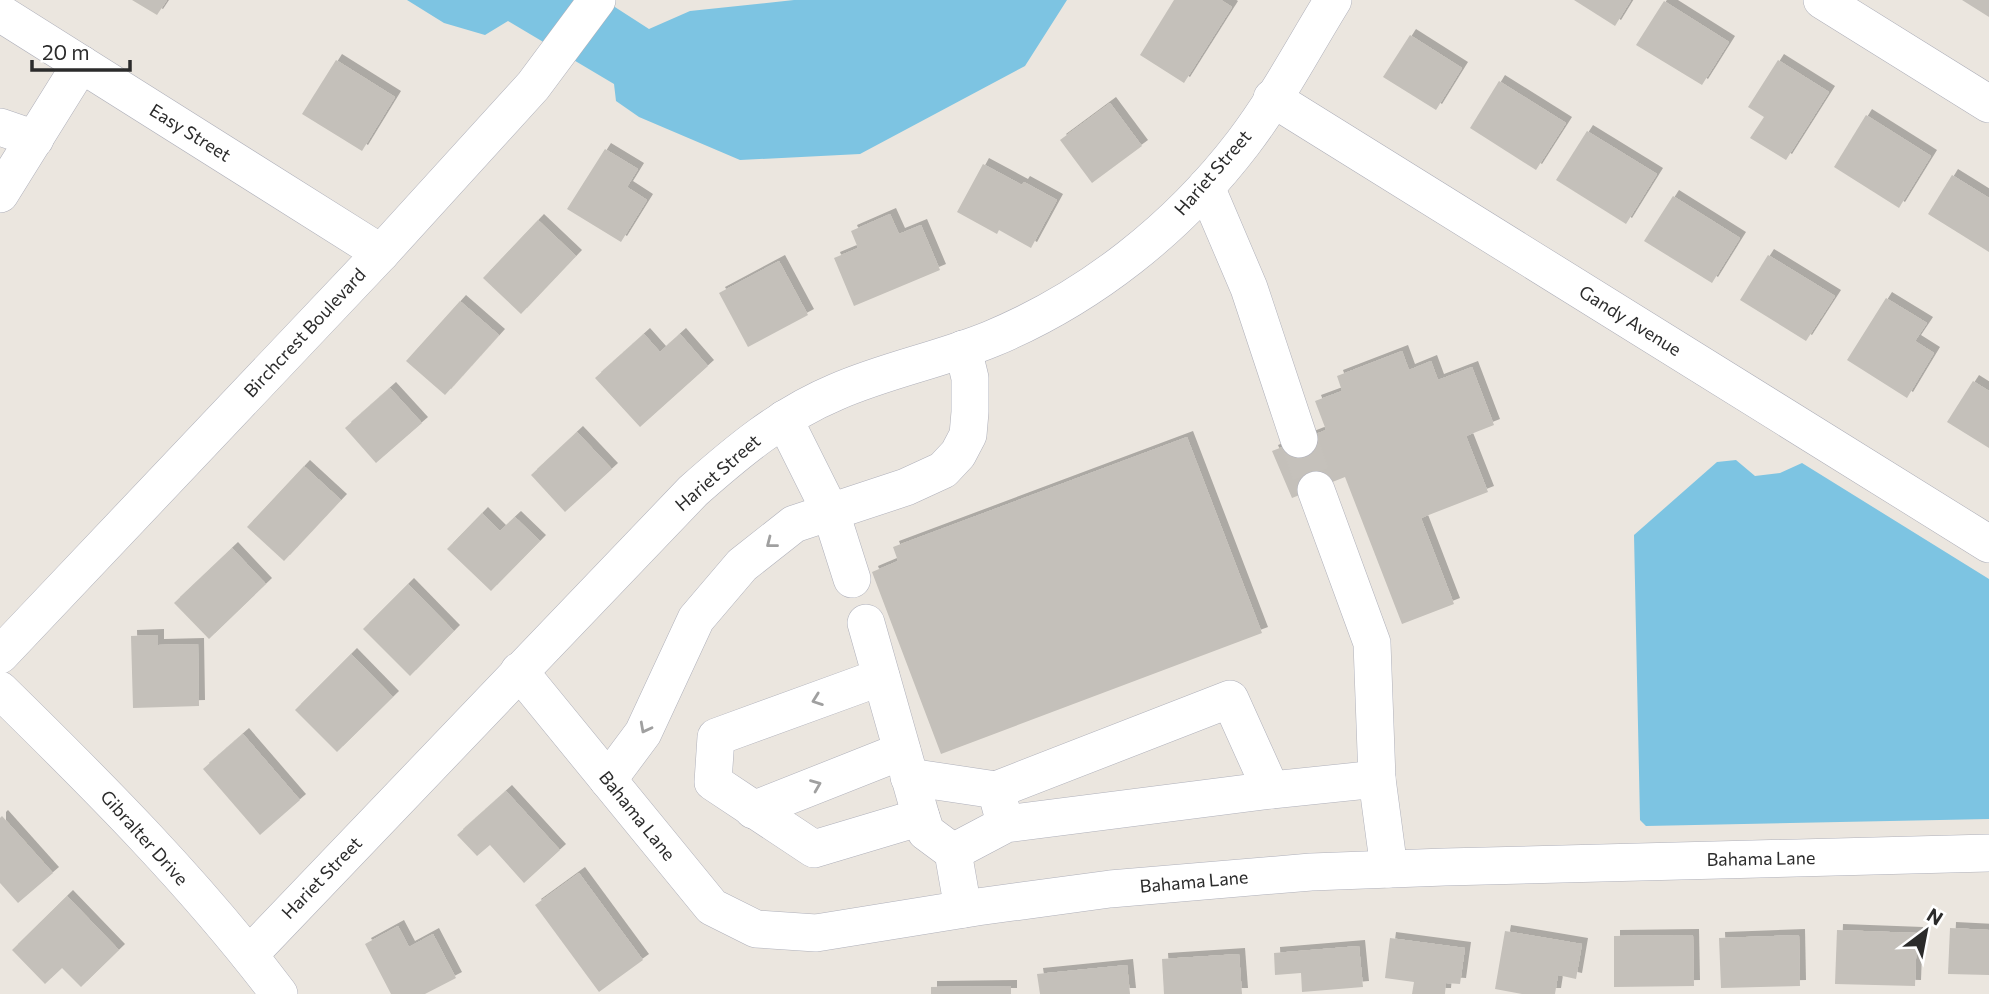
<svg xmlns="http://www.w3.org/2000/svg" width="1989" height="994" font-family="Commissioner,sans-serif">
  <defs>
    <filter id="shadow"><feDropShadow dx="6" dy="-6" stdDeviation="0" flood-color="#0004"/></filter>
  </defs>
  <rect width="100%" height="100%" fill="#ebe6df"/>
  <g fill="#7dc4e2">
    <polygon points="407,0 604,0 649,29 690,11 794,0 1067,0 1025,66 860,154 740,160 639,117 616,101 614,84 508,21 485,35 444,23"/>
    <polygon points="1736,460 1755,476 1780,473 1802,463 1989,579 1989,819 1646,826 1640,820 1634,535 1717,462"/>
  </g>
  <g fill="#c4c0ba" filter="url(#shadow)">
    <polygon points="132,0 167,0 157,15"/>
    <polygon points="1174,0 1221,0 1232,7 1184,83 1140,55"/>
    <polygon points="1574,0 1631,0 1615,26"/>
    <polygon points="1962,0 1989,0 1989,17"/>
    <polygon points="1664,1 1729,42 1702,85 1636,45"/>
    <polygon points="1410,35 1462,68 1436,110 1383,77"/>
    <polygon points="336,60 395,97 362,151 302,114"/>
    <polygon points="1778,60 1829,92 1786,160 1750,138 1764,117 1748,107"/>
    <polygon points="1499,81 1566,123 1536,170 1470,128"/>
    <polygon points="1110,103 1142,146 1092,183 1060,140"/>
    <polygon points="1866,115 1931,156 1899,208 1834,167"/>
    <polygon points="1587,131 1657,174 1626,224 1556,180"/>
    <polygon points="605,149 638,169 627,187 647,200 621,242 567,209"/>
    <polygon points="983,164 1022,185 1024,182 1057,200 1031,248 999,230 997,234 957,212"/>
    <polygon points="1952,175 1989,198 1989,252 1928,214"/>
    <polygon points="1673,196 1740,238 1712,283 1644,241"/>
    <polygon points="890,214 899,234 921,225 940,270 854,306 834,258 858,248 851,231"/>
    <polygon points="538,220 576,256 521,314 483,278"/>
    <polygon points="1768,255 1835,296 1806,341 1740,300"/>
    <polygon points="779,261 808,315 748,347 719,293"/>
    <polygon points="1886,298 1927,323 1915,341 1934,353 1907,398 1847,360"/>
    <polygon points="460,301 499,335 445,395 406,361"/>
    <polygon points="644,334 660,352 680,334 708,366 640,427 595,378"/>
    <polygon points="1402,351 1409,370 1431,361 1438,380 1472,367 1494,425 1466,436 1488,492 1421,518 1454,604 1402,624 1345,477 1292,498 1272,451 1326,430 1315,401 1342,391 1337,376"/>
    <polygon points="1973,381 1989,391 1989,448 1947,422"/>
    <polygon points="390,388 422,423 376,463 345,428"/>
    <polygon points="577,432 612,469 565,512 531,475"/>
    <polygon points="1187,437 1262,633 941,754 872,572 898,561 893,547"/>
    <polygon points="304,466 341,500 284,561 247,527"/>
    <polygon points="482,513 500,531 515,517 540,541 491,591 447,549"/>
    <polygon points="232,548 266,584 209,639 174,603"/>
    <polygon points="408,584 454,631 410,676 363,629"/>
    <polygon points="158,635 158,645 198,644 199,706 133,708 131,636"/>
    <polygon points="351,654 393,697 337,752 295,710"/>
    <polygon points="243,734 300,800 260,835 203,769"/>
    <polygon points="506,791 560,850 524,883 490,845 477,856 457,835"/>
    <polygon points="2,816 53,873 18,903 0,883 0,818"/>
    <polygon points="579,873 643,960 599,992 535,905"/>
    <polygon points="67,896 119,950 81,987 62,968 45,984 12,950"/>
    <polygon points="398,926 409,947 433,934 456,978 425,994 391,994 365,944"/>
    <polygon points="1950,928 1989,930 1989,975 1948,974"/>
    <polygon points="1837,930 1917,933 1915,986 1835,984"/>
    <polygon points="1505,931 1582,944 1576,979 1558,975 1555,994 1522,994 1495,989"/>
    <polygon points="1693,935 1694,986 1614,987 1614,936"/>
    <polygon points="1799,935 1800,986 1721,988 1719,938"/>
    <polygon points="1390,938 1465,948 1460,984 1446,983 1445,994 1412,994 1414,982 1385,978"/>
    <polygon points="1359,946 1363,987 1302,992 1301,973 1275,975 1274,953"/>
    <polygon points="1239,954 1242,994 1164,994 1162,959"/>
    <polygon points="1127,965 1130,994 1040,994 1037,974"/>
    <polygon points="1011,986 1011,994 931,994 931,987"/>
  </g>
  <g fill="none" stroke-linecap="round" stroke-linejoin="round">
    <polyline stroke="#c5c1bb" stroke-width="37" stroke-dasharray="37 18" stroke-linecap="butt" points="1299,439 1316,490"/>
    <defs>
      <g id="minor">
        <polyline points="1822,0 1989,104"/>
        <polyline points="0,13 381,253"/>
        <polyline points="1272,98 1989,544"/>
        <polyline points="0,127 35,139"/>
        <polyline points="1206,187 1249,288 1299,439"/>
        <polyline points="0,194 81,64"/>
        <polyline points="784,419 831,513 852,579"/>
        <polyline points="1316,490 1372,643 1377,779"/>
        <polyline points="866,623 921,817 926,832 953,852 963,909"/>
        <polyline points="0,655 381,253 533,86 597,0"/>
        <polyline points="519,671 712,907 756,929 816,933 977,907 1110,889 1311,872 1445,867 1989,853"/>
        <polyline points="881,677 716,737 713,782 814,849 921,817"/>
        <path d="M0 690C98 786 196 884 279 994"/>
        <polyline points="909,777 996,790 1002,812"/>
        <polyline points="608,780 643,733 696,619 742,565 794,524 906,487 943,470 958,454 968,435 970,412 970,378 963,349"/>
        <polyline points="996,790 1230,699 1271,790"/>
        <polyline points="753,810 902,751"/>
        <polyline points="953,852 1006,824 1271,790 1377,779 1389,869"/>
        <path d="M249 955 693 491C737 452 781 415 836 392 886 370 940 360 991 339 1090 298 1178 228 1243 143 1276 100 1304 47 1333 0"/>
      </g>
    </defs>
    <use href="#minor" stroke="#afb0ba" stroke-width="38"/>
    <use href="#minor" stroke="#fff" stroke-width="37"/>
  </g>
  <defs><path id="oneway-chevron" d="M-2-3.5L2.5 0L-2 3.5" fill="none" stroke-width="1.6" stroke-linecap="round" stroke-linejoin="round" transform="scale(1.75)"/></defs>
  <g stroke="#a0a0a0">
    <use href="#oneway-chevron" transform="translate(771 543) rotate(142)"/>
    <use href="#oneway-chevron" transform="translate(817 700) rotate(160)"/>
    <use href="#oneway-chevron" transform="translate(645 728) rotate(118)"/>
    <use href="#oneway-chevron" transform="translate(816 785) rotate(-22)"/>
  </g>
  <g text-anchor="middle" stroke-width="5" stroke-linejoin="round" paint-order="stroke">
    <g font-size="18" fill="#2b2b2b" stroke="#fff">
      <text transform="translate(190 133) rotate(32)" y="6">Easy Street</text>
      <text transform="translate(1213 173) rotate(-49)" y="6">Hariet Street</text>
      <text transform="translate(1630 321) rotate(32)" y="6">Gandy Avenue</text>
      <text transform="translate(305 333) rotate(-47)" y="6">Birchcrest Boulevard</text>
      <text transform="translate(718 473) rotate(-41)" y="6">Hariet Street</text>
      <text transform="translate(637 816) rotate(51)" y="6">Bahama Lane</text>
      <text transform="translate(144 838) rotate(48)" y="6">Gibralter Drive</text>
      <text transform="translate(1761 859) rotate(-1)" y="6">Bahama Lane</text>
      <text transform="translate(322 878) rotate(-46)" y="6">Hariet Street</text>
      <text transform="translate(1194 882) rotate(-5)" y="6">Bahama Lane</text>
    </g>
  </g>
  <g transform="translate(1926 931) rotate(32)" stroke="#ffffff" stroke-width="5" paint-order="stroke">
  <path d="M0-5L12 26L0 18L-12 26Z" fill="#2b2b2b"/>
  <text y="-10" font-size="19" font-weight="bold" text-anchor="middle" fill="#2b2b2b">N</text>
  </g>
  <path d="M32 60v10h98v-10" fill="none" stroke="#2b2b2b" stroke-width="3.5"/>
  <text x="42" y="60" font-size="21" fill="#2b2b2b" stroke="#ffffff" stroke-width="5" paint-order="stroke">20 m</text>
</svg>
